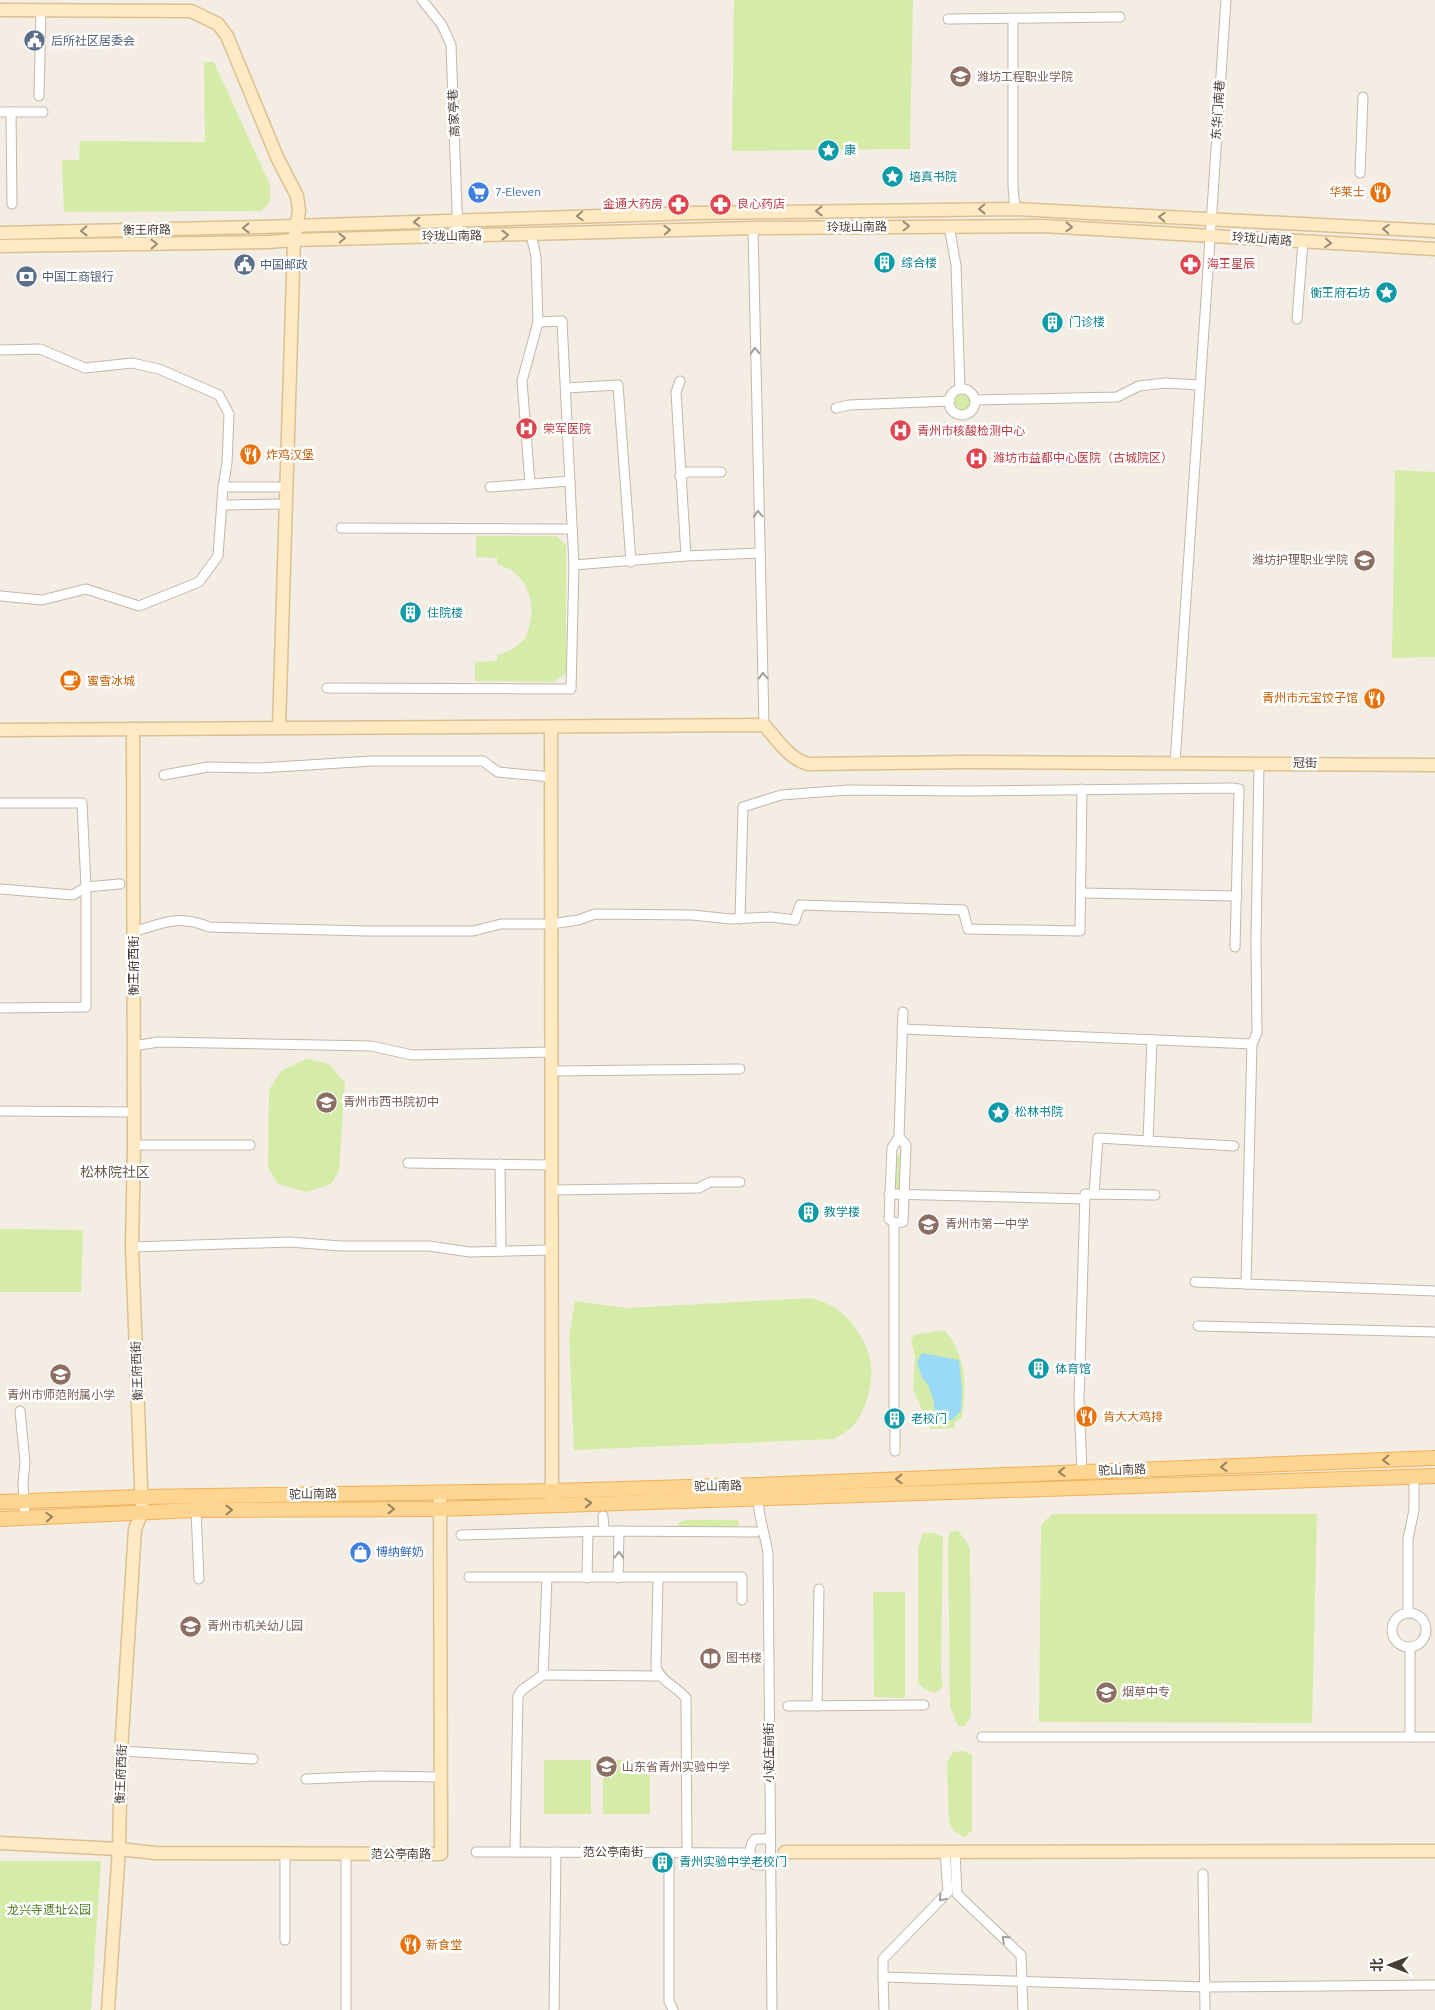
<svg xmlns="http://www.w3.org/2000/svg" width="1435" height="2010" font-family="Ubuntu,'Noto Sans SC',sans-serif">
  <rect width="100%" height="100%" fill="#f4ede4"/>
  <g fill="#d5eca9">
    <polygon points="734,0 913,0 910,149 732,151"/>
    <path d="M204 62H214L270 185C271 197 271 204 261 211L64 212 62 160H79L80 141 205 142Z"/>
    <circle cx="963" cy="402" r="8"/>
    <polygon points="1395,470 1435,472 1435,657 1392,658"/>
    <path d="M476 536H556L566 545V673L554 682 475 681V662L497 661V655C507 653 520 646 526 637 528 634 528 629 529 626 537 601 525 571 498 565L497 558 476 557Z"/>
    <polygon points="306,1059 329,1064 345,1083 339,1171 331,1184 307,1192 278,1184 268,1167 269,1090 281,1071"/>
    <polygon points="896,1155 902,1155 900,1189 895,1189"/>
    <polygon points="0,1229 83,1230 81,1292 0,1292"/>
    <path d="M811 1298C822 1301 833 1305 842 1313 856 1325 870 1348 871 1366 873 1384 866 1408 856 1422 851 1429 842 1434 835 1439L574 1450 569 1338 575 1301 627 1308Z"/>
    <path d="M944 1330C966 1353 967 1386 962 1417L954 1423 955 1428 931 1429 913 1390 915 1356 911 1341 914 1335Z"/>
    <polygon points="1052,1514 1317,1514 1312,1723 1039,1722 1041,1525"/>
    <polygon points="685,1520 738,1520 739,1529 684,1530 676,1527 680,1522"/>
    <polygon points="958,1531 966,1541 970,1550 971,1716 964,1727 958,1726 950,1706 948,1542 950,1532"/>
    <polygon points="923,1533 933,1533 943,1536 941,1671 943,1687 935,1693 926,1690 918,1683 918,1548"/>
    <polygon points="873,1592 905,1592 905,1698 874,1697"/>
    <polygon points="963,1751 972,1755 972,1830 964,1837 954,1831 949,1822 947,1763 953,1752"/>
    <rect x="544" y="1760" width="47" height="54"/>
    <rect x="603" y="1760" width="47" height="54"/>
    <polygon points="0,1861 101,1861 91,2010 0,2010"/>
  </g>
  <polygon fill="#9bdaf6" points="922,1353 959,1360 962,1391 961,1411 952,1420 942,1420 936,1417 933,1398 928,1385 922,1378 917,1362"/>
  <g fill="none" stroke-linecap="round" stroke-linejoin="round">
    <defs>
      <g id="street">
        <polyline points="422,0 442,25 451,45 458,236"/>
        <polyline points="1013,18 1013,187 1015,209"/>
        <polyline points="948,19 1120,17"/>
        <polyline points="39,96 41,10"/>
        <polyline points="0,112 43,112"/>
        <polyline points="11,112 12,204"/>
        <polyline points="1360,173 1363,97"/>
        <polyline points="949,226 956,265 960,389"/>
        <polyline points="753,228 764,725"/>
        <polyline points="1297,319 1303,242"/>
        <polyline points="0,350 40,349 85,368 132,363 159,369 219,395 229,414 227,463 223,487 218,556 199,582 139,606 86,589 42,600 0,596"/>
        <polyline points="680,381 676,392 686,556"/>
        <polyline points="566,388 618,385 631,562"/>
        <circle cx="962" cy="402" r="13"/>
        <polyline points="975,400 1117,397 1139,386 1165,383 1200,385"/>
        <polyline points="836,408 849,405 950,401"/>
        <polyline points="680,476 687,472 721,472"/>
        <polyline points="530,484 522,381 538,322 536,257 531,234"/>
        <polyline points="223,487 287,487"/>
        <polyline points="490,487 570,481"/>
        <polyline points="223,505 286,504"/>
        <polyline points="341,528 572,529"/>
        <polyline points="574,565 686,556 760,553"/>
        <polyline points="327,688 571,689 574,565 562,321 538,322"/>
        <polyline points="1175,763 1226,0"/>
        <polyline points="164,775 208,767 260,768 372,761 483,761 498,772 551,777"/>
        <polyline points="0,803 82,803 86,887 86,1007 0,1008"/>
        <polyline points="0,889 73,895 86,887 120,884"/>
        <polyline points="1081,893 1237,896"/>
        <polyline points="740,919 743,807 781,795 848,790 966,791 1232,788 1239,789 1235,947"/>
        <path d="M133 932C163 923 178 914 209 927L368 931H473L501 924H551L578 920 595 914 692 915 731 919 771 917 795 920 800 905 963 910 968 929 1080 931 1082 789"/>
        <polyline points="902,1029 1252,1044"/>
        <polyline points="134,1046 158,1042 371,1046 412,1055 552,1052"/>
        <polyline points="552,1071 740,1069"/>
        <polyline points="0,1111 134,1112"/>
        <polyline points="899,1137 906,1145 903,1222 894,1223 889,1219 892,1148 899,1137 903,1012"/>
        <polyline points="1148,1141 1152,1040"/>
        <polyline points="134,1145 250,1145"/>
        <polyline points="408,1163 552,1165"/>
        <polyline points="500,1164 501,1251"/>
        <polyline points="552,1190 699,1188 710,1182 740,1182"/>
        <polyline points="889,1194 1085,1199"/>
        <polyline points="1094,1194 1098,1138 1234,1146"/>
        <polyline points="894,1223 894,1413"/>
        <polyline points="132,1247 290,1242 340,1246 429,1246 470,1252 552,1250"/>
        <polyline points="1195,1282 1435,1291"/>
        <polyline points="1246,1284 1252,1044 1257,1033 1256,941 1259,763"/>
        <polyline points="1198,1326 1435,1332"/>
        <polyline points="20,1411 25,1462 23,1483 25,1518"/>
        <polyline points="895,1451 895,1424"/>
        <polyline points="1082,1471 1079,1400 1085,1194 1155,1195"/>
        <path d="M758 1497C758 1516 765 1534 768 1553L772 2010"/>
        <polyline points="196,1510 199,1579"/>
        <polyline points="603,1516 604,1531"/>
        <polyline points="461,1535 604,1531 756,1532"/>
        <polyline points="469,1577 742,1577 742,1600"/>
        <polyline points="587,1578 588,1532"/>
        <polyline points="618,1578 619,1531"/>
        <path d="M658 1578 656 1668C662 1682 677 1687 686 1698L687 1852"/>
        <circle cx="1409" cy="1630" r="17"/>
        <polyline points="1408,1613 1408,1539 1414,1510 1414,1477"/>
        <polyline points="1410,1647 1410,1737"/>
        <polyline points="543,1675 659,1676"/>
        <polyline points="788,1706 924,1705"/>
        <polyline points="817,1706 819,1589"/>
        <polyline points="982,1737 1435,1737"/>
        <polyline points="121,1751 253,1759"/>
        <polyline points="306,1779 378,1776 441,1777"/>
        <path d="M769 1839H755C748 1847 749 1857 755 1865H770"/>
        <polyline points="955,1851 957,1894 1021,1955 1023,2010"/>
        <polyline points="476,1852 750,1853"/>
        <polyline points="515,1852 518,1696 522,1690 543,1675 547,1578"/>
        <polyline points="669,1852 669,2001 673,2010"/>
        <polyline points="346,1853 346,2010"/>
        <polyline points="1203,1874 1205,2010"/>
        <polyline points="285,1940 285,1853"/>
        <polyline points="883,1977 883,1959 948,1892 945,1851"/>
        <polyline points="554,2010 556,1852"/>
        <polyline points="884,2010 883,1977 1205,1987 1435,1985"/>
      </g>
      <g id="secondary">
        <polyline points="0,10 191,11 218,24 227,36 277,157 297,196 299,211 294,240 279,728"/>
        <polyline points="0,233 260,227 695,213 1015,209 1435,231"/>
        <polyline points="0,246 268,242 294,240 753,228 1043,226 1435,249"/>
        <polyline points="551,727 552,1500"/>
        <path d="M0 730 764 725C778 740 788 758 808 764L965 762 1435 765"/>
        <polyline points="0,1843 119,1849 155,1853 441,1854 440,1492"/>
        <polyline points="785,1852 1435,1851"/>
        <polyline points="108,2010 119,1849 121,1751 135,1529 142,1512 132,1247 134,1145 133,729"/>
      </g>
      <g id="primary">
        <polyline points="0,1502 140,1497 552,1491 757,1485 1435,1458"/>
        <polyline points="0,1519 196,1510 439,1509 1435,1476"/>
      </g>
    </defs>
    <use href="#street" stroke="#c3b7a9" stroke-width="11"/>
    <use href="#secondary" stroke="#dbc092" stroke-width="15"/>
    <use href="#primary" stroke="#edb159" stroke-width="16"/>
    <use href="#street" stroke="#fff" stroke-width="9"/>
    <use href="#secondary" stroke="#ffeac3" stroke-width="12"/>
    <use href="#primary" stroke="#ffd592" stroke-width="14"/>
  </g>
  <defs><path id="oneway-chevron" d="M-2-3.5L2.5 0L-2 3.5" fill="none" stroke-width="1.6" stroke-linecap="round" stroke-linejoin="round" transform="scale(1.25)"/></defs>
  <g stroke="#998b74">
    <use href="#oneway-chevron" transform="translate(982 209) rotate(179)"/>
    <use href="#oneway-chevron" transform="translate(819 211) rotate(179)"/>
    <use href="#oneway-chevron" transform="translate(580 216) rotate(178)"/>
    <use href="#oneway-chevron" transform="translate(1162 217) rotate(-177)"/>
    <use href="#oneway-chevron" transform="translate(417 222) rotate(178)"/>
    <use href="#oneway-chevron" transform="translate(906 226) rotate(-1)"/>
    <use href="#oneway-chevron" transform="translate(1069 227) rotate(3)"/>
    <use href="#oneway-chevron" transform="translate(246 228) rotate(179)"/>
    <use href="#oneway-chevron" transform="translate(1386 229) rotate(-177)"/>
    <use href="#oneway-chevron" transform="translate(667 230) rotate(-2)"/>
    <use href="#oneway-chevron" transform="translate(84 231) rotate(179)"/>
    <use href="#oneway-chevron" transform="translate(505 235) rotate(-1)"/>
    <use href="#oneway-chevron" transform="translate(342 238) rotate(-1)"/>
    <use href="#oneway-chevron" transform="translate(1328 243) rotate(4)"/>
    <use href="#oneway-chevron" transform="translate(154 244) rotate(-1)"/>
  </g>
  <g stroke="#a29e99">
    <use href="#oneway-chevron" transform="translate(755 351) rotate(-91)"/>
    <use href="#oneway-chevron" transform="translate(758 514) rotate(-92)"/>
    <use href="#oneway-chevron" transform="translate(763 676) rotate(-92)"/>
    <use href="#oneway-chevron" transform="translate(619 1555) rotate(-89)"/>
    <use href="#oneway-chevron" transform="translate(942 1898) rotate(132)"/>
    <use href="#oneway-chevron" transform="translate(1005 1939) rotate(-136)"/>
  </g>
  <g stroke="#99815e">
    <use href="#oneway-chevron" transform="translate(1386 1460) rotate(177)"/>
    <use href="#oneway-chevron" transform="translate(1224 1467) rotate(178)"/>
    <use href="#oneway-chevron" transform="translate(1062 1472) rotate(178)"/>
    <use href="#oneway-chevron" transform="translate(899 1479) rotate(177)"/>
    <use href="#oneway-chevron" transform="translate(588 1503) rotate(-2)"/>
    <use href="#oneway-chevron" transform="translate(391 1509)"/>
    <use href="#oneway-chevron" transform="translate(229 1510)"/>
    <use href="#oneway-chevron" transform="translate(49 1517) rotate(-3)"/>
  </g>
  <defs>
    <symbol id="civic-disc" viewBox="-11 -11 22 22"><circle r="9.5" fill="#5c6f8a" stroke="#fff"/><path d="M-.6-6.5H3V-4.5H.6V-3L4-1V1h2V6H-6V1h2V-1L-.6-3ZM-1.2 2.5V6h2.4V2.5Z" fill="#fff"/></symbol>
    <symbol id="university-disc" viewBox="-11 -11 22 22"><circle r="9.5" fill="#8d6e63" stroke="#fff"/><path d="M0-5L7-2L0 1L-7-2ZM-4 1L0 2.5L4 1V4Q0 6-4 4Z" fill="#fff"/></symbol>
    <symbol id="sight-disc" viewBox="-11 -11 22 22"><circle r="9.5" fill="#0f9aa8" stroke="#fff"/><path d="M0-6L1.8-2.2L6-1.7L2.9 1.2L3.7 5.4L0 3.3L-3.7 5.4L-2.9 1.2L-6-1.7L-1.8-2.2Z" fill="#fff"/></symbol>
    <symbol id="supermarket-disc" viewBox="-11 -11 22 22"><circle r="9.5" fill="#3f7fe0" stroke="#fff"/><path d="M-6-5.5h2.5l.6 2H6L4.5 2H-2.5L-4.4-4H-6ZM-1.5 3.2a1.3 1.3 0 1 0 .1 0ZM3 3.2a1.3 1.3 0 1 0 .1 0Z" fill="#fff"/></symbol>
    <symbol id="restaurant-disc" viewBox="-11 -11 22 22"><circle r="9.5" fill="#e8710a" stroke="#fff"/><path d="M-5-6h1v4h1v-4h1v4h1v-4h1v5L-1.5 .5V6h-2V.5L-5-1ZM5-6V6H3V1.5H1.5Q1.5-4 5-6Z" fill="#fff"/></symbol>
    <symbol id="pharmacy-disc" viewBox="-11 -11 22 22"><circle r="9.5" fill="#e0444e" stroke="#fff"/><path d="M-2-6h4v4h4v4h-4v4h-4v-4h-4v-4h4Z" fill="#fff"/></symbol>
    <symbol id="building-disc" viewBox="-11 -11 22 22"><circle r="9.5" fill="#0f9aa8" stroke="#fff"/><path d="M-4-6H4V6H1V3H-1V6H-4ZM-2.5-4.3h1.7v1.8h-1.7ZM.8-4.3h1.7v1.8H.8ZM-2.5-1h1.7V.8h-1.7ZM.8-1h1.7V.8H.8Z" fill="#fff"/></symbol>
    <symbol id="bank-disc" viewBox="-11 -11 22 22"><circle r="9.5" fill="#5c6f8a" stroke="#fff"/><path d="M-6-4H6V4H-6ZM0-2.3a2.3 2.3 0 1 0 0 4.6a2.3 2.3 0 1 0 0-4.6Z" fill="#fff"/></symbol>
    <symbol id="hospital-disc" viewBox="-11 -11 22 22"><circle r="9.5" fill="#e0444e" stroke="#fff"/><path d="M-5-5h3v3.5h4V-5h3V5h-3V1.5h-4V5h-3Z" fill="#fff"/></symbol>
    <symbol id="cafe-disc" viewBox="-11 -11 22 22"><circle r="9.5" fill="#e8710a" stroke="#fff"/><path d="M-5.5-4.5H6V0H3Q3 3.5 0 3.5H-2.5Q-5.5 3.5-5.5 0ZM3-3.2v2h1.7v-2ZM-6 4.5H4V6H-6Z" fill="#fff"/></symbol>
    <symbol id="school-disc" viewBox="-11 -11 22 22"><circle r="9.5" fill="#8d6e63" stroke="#fff"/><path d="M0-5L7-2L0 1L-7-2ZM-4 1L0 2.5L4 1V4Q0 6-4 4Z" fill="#fff"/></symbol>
    <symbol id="shop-disc" viewBox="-11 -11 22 22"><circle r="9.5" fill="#3f7fe0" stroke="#fff"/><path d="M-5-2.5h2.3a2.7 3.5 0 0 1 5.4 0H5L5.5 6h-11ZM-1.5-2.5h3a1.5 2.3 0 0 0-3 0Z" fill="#fff"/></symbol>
    <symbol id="library-disc" viewBox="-11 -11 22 22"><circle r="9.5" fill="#8d6e63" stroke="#fff"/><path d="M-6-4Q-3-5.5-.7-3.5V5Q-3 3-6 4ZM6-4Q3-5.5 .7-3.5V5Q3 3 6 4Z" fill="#fff"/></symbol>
  </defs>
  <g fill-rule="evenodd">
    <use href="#civic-disc" x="22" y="28" width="25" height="25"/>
    <use href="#university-disc" x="948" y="64" width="25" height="25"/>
    <use href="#sight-disc" x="816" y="138" width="25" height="25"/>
    <use href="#sight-disc" x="880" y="164" width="25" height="25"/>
    <use href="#supermarket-disc" x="466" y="180" width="25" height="25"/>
    <use href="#restaurant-disc" x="1368" y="180" width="25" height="25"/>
    <use href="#pharmacy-disc" x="666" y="192" width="25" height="25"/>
    <use href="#pharmacy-disc" x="708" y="192" width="25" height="25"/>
    <use href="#building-disc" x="872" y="250" width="25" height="25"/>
    <use href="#pharmacy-disc" x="1178" y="252" width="25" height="25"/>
    <use href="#civic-disc" x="232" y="252" width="25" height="25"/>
    <use href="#bank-disc" x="14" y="264" width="25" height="25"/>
    <use href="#sight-disc" x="1374" y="280" width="25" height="25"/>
    <use href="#building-disc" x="1040" y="310" width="25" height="25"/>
    <use href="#hospital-disc" x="514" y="416" width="25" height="25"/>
    <use href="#hospital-disc" x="888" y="418" width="25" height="25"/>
    <use href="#restaurant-disc" x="238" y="442" width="25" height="25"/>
    <use href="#hospital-disc" x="964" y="446" width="25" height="25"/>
    <use href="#university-disc" x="1352" y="548" width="25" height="25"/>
    <use href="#building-disc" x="398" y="600" width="25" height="25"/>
    <use href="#cafe-disc" x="58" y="668" width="25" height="25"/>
    <use href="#restaurant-disc" x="1362" y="686" width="25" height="25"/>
    <use href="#school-disc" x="314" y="1090" width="25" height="25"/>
    <use href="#sight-disc" x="986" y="1100" width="25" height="25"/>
    <use href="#building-disc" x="796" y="1200" width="25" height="25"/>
    <use href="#school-disc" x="916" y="1212" width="25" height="25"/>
    <use href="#building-disc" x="1026" y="1356" width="25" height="25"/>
    <use href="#school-disc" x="48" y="1362" width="25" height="25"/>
    <use href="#restaurant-disc" x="1074" y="1404" width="25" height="25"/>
    <use href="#building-disc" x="882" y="1406" width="25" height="25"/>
    <use href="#shop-disc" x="348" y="1540" width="25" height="25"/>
    <use href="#school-disc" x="178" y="1614" width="25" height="25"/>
    <use href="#library-disc" x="698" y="1646" width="25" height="25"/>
    <use href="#school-disc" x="1094" y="1680" width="25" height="25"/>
    <use href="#school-disc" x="594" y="1754" width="25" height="25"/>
    <use href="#building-disc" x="650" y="1850" width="25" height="25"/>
    <use href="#restaurant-disc" x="398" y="1932" width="25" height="25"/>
  </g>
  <g text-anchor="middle" stroke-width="5" stroke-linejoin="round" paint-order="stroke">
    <g font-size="12" fill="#4e5e75" stroke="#fff" text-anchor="start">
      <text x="51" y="45">后所社区居委会</text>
      <text x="260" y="269">中国邮政</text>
      <text x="42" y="281">中国工商银行</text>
    </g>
    <g font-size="12" fill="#785e54" stroke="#fff" text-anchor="start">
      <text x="977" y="81">潍坊工程职业学院</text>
      <text x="1348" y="564" text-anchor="end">潍坊护理职业学院</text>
      <text x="343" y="1106">青州市西书院初中</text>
      <text x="945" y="1228">青州市第一中学</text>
      <text x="61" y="1399" text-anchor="middle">青州市师范附属小学</text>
      <text x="207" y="1630">青州市机关幼儿园</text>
      <text x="726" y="1662">图书楼</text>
      <text x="1122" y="1696">烟草中专</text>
      <text x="622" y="1771">山东省青州实验中学</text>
    </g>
    <g font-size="12" fill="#463d33" stroke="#fff">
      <text transform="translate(1218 110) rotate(-86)" y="4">东华门南巷</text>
      <text transform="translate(454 113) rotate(-93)" y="4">高家亭巷</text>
      <text transform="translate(857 227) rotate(-1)" y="4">玲珑山南路</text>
      <text transform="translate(147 230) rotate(-1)" y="4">衡王府路</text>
      <text transform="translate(452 236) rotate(-1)" y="4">玲珑山南路</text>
      <text transform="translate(1262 239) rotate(4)" y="4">玲珑山南路</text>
      <text transform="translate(1305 763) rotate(1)" y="4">冠街</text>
      <text transform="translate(134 966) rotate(-90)" y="4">衡王府西街</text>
      <text transform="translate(137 1371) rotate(-92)" y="4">衡王府西街</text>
      <text transform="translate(1122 1470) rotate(-2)" y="4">驼山南路</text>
      <text transform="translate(718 1486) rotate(-1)" y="4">驼山南路</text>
      <text transform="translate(313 1494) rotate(-1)" y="4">驼山南路</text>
      <text transform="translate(769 1753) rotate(-90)" y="4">小赵庄前街</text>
      <text transform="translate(121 1774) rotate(-88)" y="4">衡王府西街</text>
      <text x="613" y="1856">范公亭南街</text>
      <text x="401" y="1858">范公亭南路</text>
    </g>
    <g font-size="12" fill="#0d838f" stroke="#fff" text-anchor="start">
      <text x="844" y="154">康</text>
      <text x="909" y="181">培真书院</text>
      <text x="901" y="267">综合楼</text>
      <text x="1370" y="297" text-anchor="end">衡王府石坊</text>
      <text x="1069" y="326">门诊楼</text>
      <text x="427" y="617">住院楼</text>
      <text x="1015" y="1116">松林书院</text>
      <text x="824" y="1216">教学楼</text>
      <text x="1055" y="1373">体育馆</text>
      <text x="911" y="1423">老校门</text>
      <text x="679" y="1866">青州实验中学老校门</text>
    </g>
    <g font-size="12" fill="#366cbe" stroke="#fff" text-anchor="start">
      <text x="495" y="196">7-Eleven</text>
      <text x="376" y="1556">博纳鲜奶</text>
    </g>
    <g font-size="12" fill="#c56008" stroke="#fff" text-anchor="start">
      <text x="1365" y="196" text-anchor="end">华莱士</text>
      <text x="266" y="459">炸鸡汉堡</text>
      <text x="87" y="685">蜜雪冰城</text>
      <text x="1358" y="702" text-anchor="end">青州市元宝饺子馆</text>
      <text x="1103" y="1421">肯大大鸡排</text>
      <text x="426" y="1949">新食堂</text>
    </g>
    <g font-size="12" fill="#be3a42" stroke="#fff" text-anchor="start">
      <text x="663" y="208" text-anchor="end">金通大药房</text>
      <text x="737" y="208">良心药店</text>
      <text x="1207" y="268">海王星辰</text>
      <text x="543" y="433">荣军医院</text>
      <text x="917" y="435">青州市核酸检测中心</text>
      <text x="993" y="462">潍坊市益都中心医院（古城院区）</text>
    </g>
    <g font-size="12" fill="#4e7d22" stroke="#fff">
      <text x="49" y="1914">龙兴寺遗址公园</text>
    </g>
    <g font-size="14" fill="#6a5a4a" stroke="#fff">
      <text x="115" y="1177">松林院社区</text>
    </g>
  </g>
  <g transform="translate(1390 1965) rotate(270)" stroke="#ffffff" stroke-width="4" paint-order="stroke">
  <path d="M0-4L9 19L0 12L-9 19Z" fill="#463d33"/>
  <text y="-8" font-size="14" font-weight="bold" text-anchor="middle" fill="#463d33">北</text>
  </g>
</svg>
